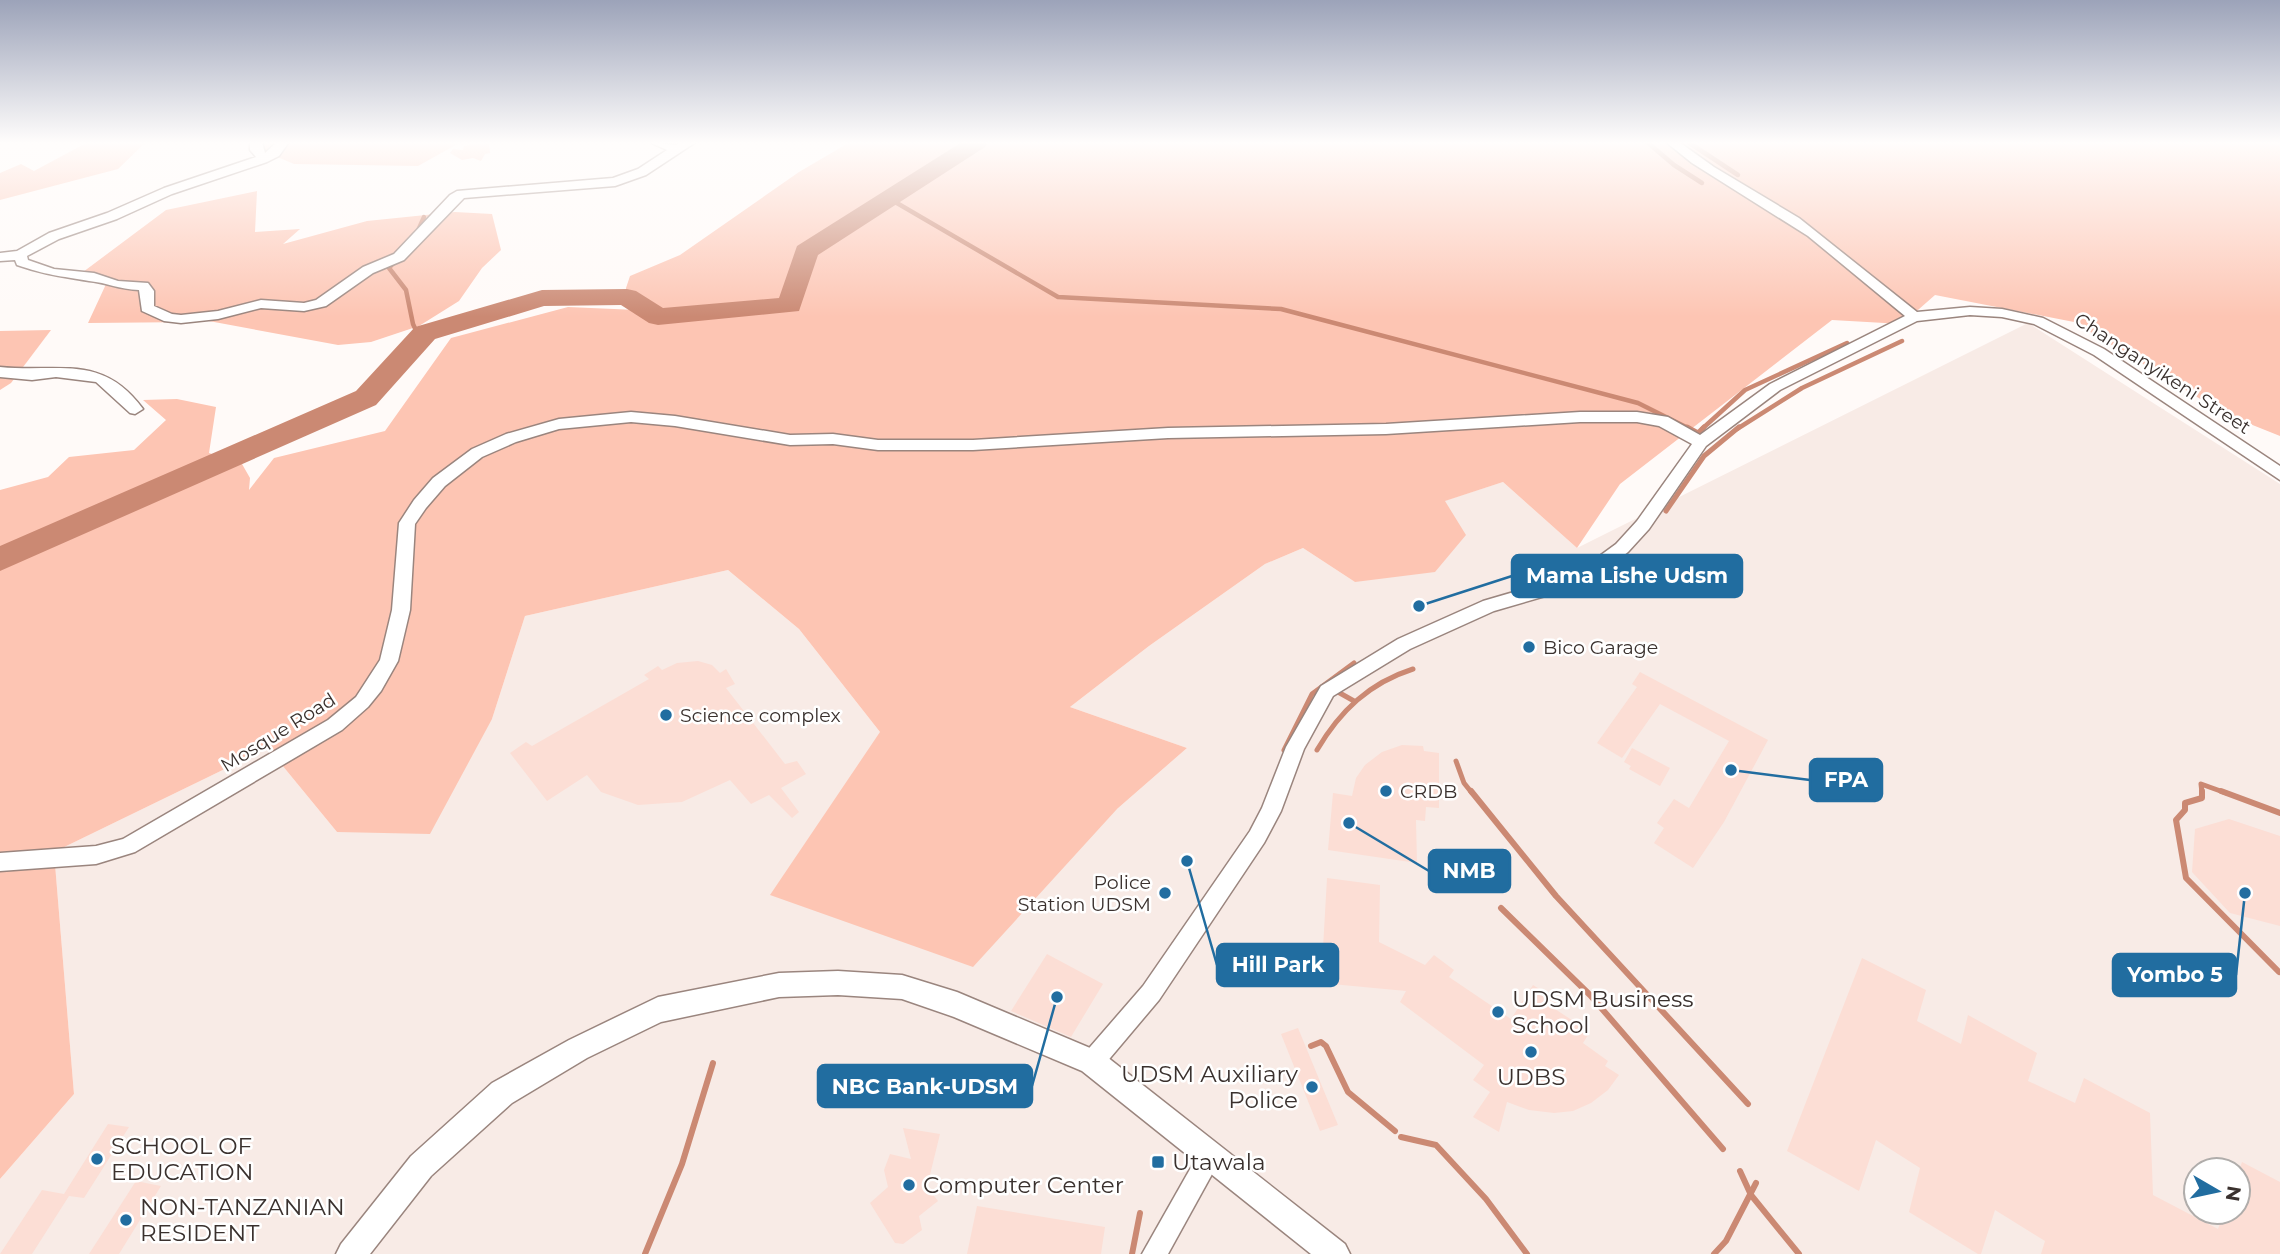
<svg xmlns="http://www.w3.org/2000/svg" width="2280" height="1254" font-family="Montserrat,sans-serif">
  <rect width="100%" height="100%" fill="#fffaf8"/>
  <path fill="#f8ebe6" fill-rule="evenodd" d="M2028 323 2280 484V1254H0V1179L74 1094 54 852 268 748 337 832 492 719 525 616 728 570 799 629 880 732 1117 809 1187 748 1070 707 1149 646 1265 564 1303 548 1355 582 1444 501 1503 482 1577 548ZM2196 1170H2238V1212H2196Z"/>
  <g fill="#fdc5b3">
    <polygon points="88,142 146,142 118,169 0,200 0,173 21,164 34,171"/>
    <polygon points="262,142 461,142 418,166 294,164 256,148"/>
    <polygon points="489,142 490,153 485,154 481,161 473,158 462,160 450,153 453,149 463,150 464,146"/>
    <polygon points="850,142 2280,142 2280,436 2225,414 2074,322 1935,295 1902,324 1832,320 1620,484 1577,548 1503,482 1445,501 1466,535 1435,572 1355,582 1303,548 1265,564 1149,646 1070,707 1187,748 1117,809 973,967 770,895 880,732 799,629 728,570 525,616 492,719 430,834 337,832 268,748 54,852 74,1094 0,1179 0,490 48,477 69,457 134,450 166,420 143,400 177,399 216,407 209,453 242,464 250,478 249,490 274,458 385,431 451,338 568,307 637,310 626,301 626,288 630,276 680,255 799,172"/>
    <polygon points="257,191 255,232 300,229 283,244 367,221 455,212 492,214 501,250 482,268 459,301 419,326 371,342 338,345 198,319 195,322 88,323 107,282 83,272 166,210"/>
    <polygon points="51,330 11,383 0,390 0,331"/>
  </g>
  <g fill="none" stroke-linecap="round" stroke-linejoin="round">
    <g stroke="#cb8973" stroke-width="4.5">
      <polyline points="1647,142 1674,165 1702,183"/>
      <polyline points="1688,142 1738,175"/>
      <polyline points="890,199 1058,297 1281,309 1638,403 1690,429"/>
      <polyline points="417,233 424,217"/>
      <polyline points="396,260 389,268 406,290 413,324 420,339"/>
      <polyline points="1702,429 1745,390 1847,343"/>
      <polyline points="1737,429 1802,388 1902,341"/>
    </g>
    <g stroke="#cb8973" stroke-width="5">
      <polyline points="1687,427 1698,433 1704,427"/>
      <polyline points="1666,511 1704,456 1739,427"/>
      <polyline points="1338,692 1354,701"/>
      <polyline points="1284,750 1312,694 1354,663"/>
      <path d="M1317 750C1340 711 1369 683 1413 669"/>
      <polyline points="1456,761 1464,783 1472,793"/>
      <polyline points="2202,793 2201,784 2226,793"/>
    </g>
    <g stroke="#cb8973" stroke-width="6">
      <polyline points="1471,791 1556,896 1748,1104"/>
      <polyline points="2202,791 2202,798 2185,803 2185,810 2176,820 2186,878 2279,972"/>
      <polyline points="2221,791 2280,813"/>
      <polyline points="1501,908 1590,995 1723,1149"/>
      <polyline points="1311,1046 1321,1042 1326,1046 1348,1092 1395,1131"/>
      <polyline points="1401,1137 1436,1145 1486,1199 1527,1254"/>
      <polyline points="1740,1171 1751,1195 1799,1254"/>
      <polyline points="645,1254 682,1164 713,1063"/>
      <polyline points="1132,1254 1140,1213"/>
      <polyline points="1714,1254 1726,1241 1756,1183"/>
    </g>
    <polygon fill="#cb8973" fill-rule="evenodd" points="962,142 988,142 985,147 818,255 799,311 658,325 649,323 621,305 544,306 435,339 376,405 0,571 0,546 356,391 415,327 542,290 627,289 636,291 663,308 779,298 797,246"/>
  </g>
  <g fill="#fcded5">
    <polygon points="698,661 712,665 720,673 726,669 735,684 726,688 785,764 797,761 806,774 781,788 799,812 792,818 769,795 751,804 730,780 682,802 638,805 601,792 587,775 547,801 510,753 526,742 532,746 649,679 644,675 658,666 662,670 677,663"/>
    <polygon points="1640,672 1768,740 1724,822 1693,868 1654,843 1664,828 1657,823 1674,799 1689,808 1729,741 1660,704 1622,758 1597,743 1637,687 1632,684"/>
    <polygon points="1402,745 1423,746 1424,751 1439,753 1439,808 1426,807 1425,821 1416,820 1417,863 1328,850 1333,793 1352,796 1356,778 1365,765 1382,752"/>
    <polygon points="1632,748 1670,768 1660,786 1629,769 1631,766 1624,762"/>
    <polygon points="2229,819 2280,836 2280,926 2230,913 2192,872 2195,829"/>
    <polygon points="1327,878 1380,885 1379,942 1425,965 1434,955 1454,970 1449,977 1511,1019 1533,985 1557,1000 1552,1007 1590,1032 1583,1043 1608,1061 1605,1066 1619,1075 1608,1090 1591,1103 1573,1111 1554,1113 1529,1110 1507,1102 1499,1132 1473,1117 1490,1092 1473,1080 1484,1065 1400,1002 1406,991 1321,983"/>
    <polygon points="1047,954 1103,984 1071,1037 1011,1011"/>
    <polygon points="1862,958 1926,990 1917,1021 1961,1044 1968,1015 2037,1053 2028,1081 2075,1103 2084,1078 2150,1113 2153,1195 2218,1229 2224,1212 2238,1212 2238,1173 2242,1162 2280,1182 2280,1254 2041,1254 2045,1241 1995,1210 1981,1254 1978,1254 1909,1212 1920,1168 1876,1140 1859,1191 1787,1151"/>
    <polygon points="1298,1028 1338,1125 1320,1131 1281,1034"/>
    <polygon points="108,1124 129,1127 84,1198 69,1196 32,1254 0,1254 42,1190 64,1194"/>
    <polygon points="903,1128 940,1134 927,1187 938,1201 919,1216 922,1230 903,1244 895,1243 870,1203 888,1187 884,1170 890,1154 911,1159"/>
    <polygon points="136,1181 161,1186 119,1254 89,1254"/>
    <polygon points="977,1206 1105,1227 1101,1254 967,1254"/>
  </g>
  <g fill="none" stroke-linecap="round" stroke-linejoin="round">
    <defs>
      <g id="minor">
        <path d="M250 142H262L265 153 277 142H289L279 156 267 162 172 194 117 219 59 239 27 256 28 260 54 269 94 273 118 281 148 283 154 291V306L172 314 181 315 218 311 261 300 304 303 316 300 363 267 394 254 450 195 457 191 613 178 638 169 667 150 649 142 676 145 682 142H696L646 175 615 186 464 198 404 260 373 273 326 306 304 311 261 308 218 319 181 323 164 321 142 311 139 290C118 289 108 283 89 281 60 276 46 275 17 265L15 260 0 261V253L17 251 49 233 107 213 164 188 256 157 250 150Z"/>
        <polygon points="1666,142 1679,142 1714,167 1799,218 1917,312 1970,307 2002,309 2043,318 2104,349 2280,466 2280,480 2094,355 2034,324 2002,317 1970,315 1917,321 1780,390 1706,446 1649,529 1628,552 1587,584 1494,611 1410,649 1333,696 1304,749 1281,811 1264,843 1159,1000 1100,1070 1092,1073 1084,1070 1081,1062 1084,1054 1143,986 1250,831 1262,808 1286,747 1321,686 1398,639 1483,601 1575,574 1616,544 1637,521 1692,444 1659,426 1637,422 1580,422 1386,434 1168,438 973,450 878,450 833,444 790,445 675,426 631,422 559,429 516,442 482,457 445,486 426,508 415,524 410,610 398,661 381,691 368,707 342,730 135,852 96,864 0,871 0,853 96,846 123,839 328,720 356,697 380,660 392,610 399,523 414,500 433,478 472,449 506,434 559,419 631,412 675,416 790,435 833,434 878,440 973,440 1168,428 1386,424 1580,412 1637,412 1668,417 1700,435 1770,384 1905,316 1808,236 1692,163"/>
        <path d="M0 367C59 373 102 353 143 409L135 414 130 413 96 382 56 377 32 380 0 377Z"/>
        <polygon points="1210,1144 1218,1148 1222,1156 1168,1254 1142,1254 1202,1148"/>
      </g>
      <polygon id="tertiary" points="838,971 902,975 957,992 1102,1053 1345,1244 1350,1254 1311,1254 1082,1071 954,1017 902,999 838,995 779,997 661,1022 587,1058 512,1103 431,1176 370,1254 336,1254 341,1244 411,1156 492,1083 569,1040 658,997 779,973"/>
    </defs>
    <use href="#minor" stroke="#9a857e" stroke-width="3"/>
    <use href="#tertiary" stroke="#9a857e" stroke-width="3"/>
    <use href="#minor" fill="#fff" fill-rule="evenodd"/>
    <use href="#tertiary" fill="#fff" fill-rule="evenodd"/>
  </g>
  <linearGradient id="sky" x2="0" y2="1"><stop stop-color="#9ca3b9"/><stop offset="0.45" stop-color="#fffdfc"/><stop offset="1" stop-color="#fffdfc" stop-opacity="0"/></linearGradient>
  <rect width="2280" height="317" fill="url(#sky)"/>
  <g fill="#216da0" stroke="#fff" stroke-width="2.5">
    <circle cx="1529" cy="647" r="7"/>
    <circle cx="666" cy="715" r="7"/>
    <circle cx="1386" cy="791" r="7"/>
    <circle cx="1165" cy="893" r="7"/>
    <circle cx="1498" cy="1012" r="7"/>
    <circle cx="1531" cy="1052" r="7"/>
    <circle cx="1312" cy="1087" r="7"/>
    <circle cx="97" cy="1159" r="7"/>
    <rect x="1151" y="1155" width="14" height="14" rx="3.5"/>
    <circle cx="909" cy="1185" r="7"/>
    <circle cx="126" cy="1220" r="7"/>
  </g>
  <g text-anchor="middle" stroke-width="5" stroke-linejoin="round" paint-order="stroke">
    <g font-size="19" fill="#3a312e" stroke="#fff">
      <text transform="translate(2163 373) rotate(33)" y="7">Changanyikeni Street</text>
      <text transform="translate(278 732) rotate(-32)" y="7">Mosque Road</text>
    </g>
    <g font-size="19" fill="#3a312e" stroke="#fff" text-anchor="start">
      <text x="1543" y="654">Bico Garage</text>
      <text x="680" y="722">Science complex</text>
      <text x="1400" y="798">CRDB</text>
      <text x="1151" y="889" text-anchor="end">Police<tspan x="1151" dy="22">Station UDSM</tspan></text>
    </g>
    <g font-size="23" fill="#3a312e" stroke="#fff" text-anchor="start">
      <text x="1512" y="1007">UDSM Business<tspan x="1512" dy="26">School</tspan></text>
      <text x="1298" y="1082" text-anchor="end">UDSM Auxiliary<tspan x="1298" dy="26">Police</tspan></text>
      <text x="1531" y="1085" text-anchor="middle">UDBS</text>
      <text x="111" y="1154">SCHOOL OF<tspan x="111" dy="26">EDUCATION</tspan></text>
      <text x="1172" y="1170">Utawala</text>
      <text x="923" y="1193">Computer Center</text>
      <text x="140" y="1215">NON-TANZANIAN<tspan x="140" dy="26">RESIDENT</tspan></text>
    </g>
  </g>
  <path fill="none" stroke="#216da0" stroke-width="2.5" d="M1419 606L1512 576M1731 770L1810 780M1349 823L1429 871M1187 861L1217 965M2245 893L2236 975M1057 997L1032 1086"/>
  <g fill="#216da0" stroke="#fff" stroke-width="2.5">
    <circle cx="1419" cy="606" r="7"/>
    <circle cx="1731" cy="770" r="7"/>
    <circle cx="1349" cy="823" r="7"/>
    <circle cx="1187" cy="861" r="7"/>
    <circle cx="2245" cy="893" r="7"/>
    <circle cx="1057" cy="997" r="7"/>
  </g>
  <g fill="#216da0" stroke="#216da0" stroke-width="2.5">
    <rect x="1512" y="555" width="230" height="42" rx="7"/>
    <rect x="1810" y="759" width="72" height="42" rx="7"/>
    <rect x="1429" y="850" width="81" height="42" rx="7"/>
    <rect x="1217" y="944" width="121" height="42" rx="7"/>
    <rect x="2113" y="954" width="123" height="42" rx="7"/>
    <rect x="818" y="1065" width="214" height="42" rx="7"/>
  </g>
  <g font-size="21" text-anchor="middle" font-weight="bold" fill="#fff">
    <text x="1627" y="583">Mama Lishe Udsm</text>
    <text x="1846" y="787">FPA</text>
    <text x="1469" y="878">NMB</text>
    <text x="1278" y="972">Hill Park</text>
    <text x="2175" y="982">Yombo 5</text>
    <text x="925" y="1094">NBC Bank-UDSM</text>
  </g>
  <g transform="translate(2217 1191) rotate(99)"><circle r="33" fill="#ffffff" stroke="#b0adab" stroke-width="2"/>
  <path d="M0-5L12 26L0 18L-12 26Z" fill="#216da0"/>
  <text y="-10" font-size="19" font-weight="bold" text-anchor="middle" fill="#3a312e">N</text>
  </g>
</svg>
